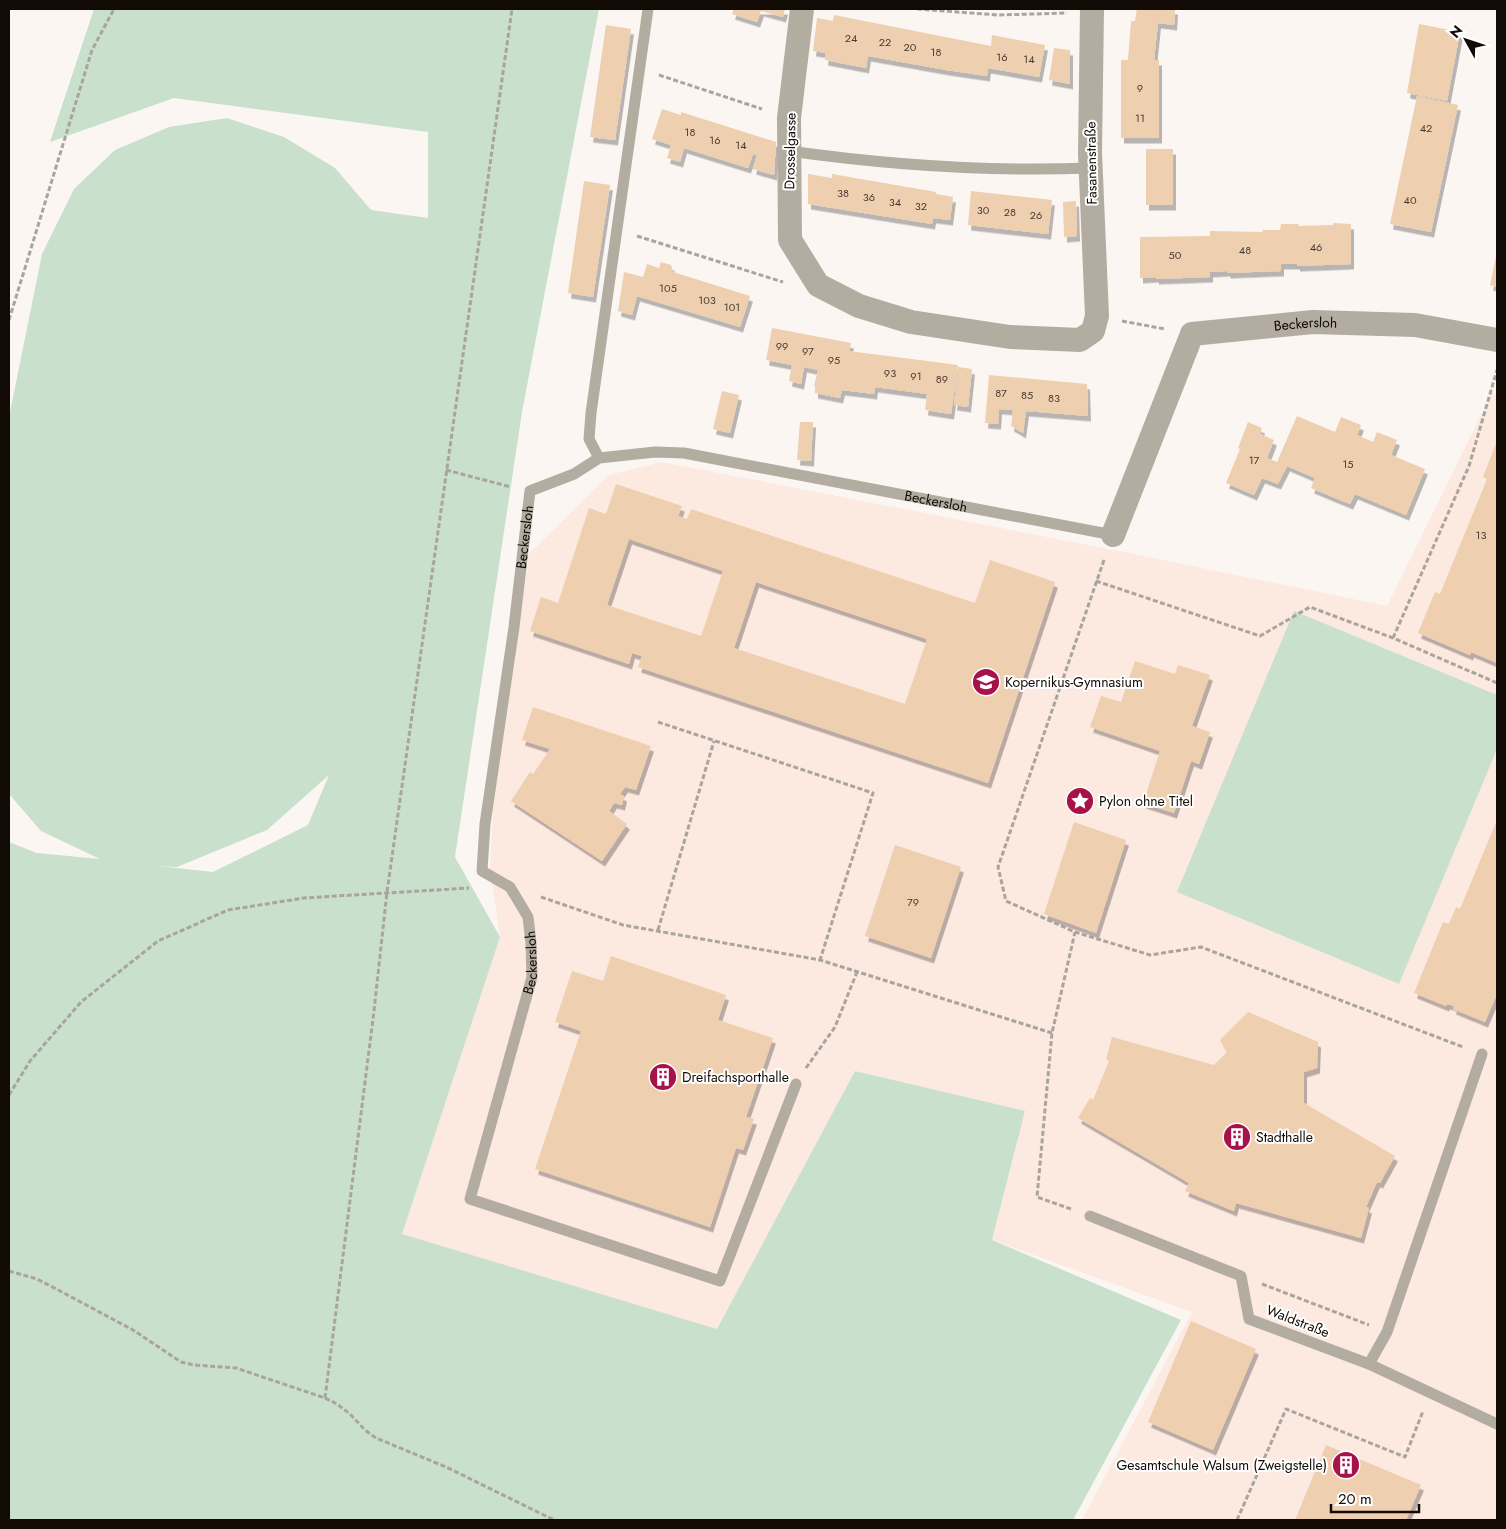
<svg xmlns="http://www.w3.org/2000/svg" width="1506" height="1529" font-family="Jost,sans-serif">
  <defs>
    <filter id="shadow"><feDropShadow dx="3" dy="5.5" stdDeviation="0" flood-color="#0004"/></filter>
  </defs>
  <rect width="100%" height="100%" fill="#fbf6f2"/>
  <polygon fill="#fce9e0" points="1492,393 1497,395 1497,1520 1082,1520 1192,1312 992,1240 1025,1111 855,1071 717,1329 401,1234 500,937 490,869 493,805 529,554 609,475 662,462 1124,552 1387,606"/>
  <g fill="#c9e0cc" fill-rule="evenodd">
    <path d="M94 9H599L522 412 455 857 500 937 402 1234 717 1329 855 1071 1025 1111 992 1240 1181 1320 1073 1520H9V842L37 853 100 859 41 831 9 794V417L42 254 74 189 115 150 169 127 227 118 284 137 335 168 371 210 428 218V132L174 98 50 142ZM329 775 308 825 213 872 158 866 177 867 267 830Z"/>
    <polygon points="1294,611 1497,695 1497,749 1399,984 1177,892"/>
  </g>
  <g fill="#eecfaf" fill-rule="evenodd" filter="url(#shadow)">
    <polygon points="734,9 785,9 783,17 761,11 757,22 732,14"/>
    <polygon points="1137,9 1175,9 1174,25 1158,23 1154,60 1159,60 1159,138 1121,138 1121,60 1128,60 1131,21 1135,21"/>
    <polygon points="834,15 991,46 992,35 1045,45 1039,77 988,68 987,76 946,70 868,56 866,68 825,60 826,53 813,51 817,18 833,21"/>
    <polygon points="1419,24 1460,32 1447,101 1407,93"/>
    <polygon points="606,25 631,29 615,140 590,137"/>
    <polygon points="1054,48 1070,50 1070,84 1049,80"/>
    <polygon points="1417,96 1458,105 1431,232 1390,224"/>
    <polygon points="662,109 681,115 681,112 776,142 774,175 753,169 757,155 753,154 748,168 684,148 680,162 667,158 671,145 652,139"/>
    <rect x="1146" y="149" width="27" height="56"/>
    <polygon points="808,174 832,178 832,174 936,192 936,194 953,197 950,220 933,218 932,224 808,204"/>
    <polygon points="584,181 610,185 593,297 568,293"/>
    <polygon points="971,191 1052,200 1048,234 968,225"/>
    <polygon points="1076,201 1077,236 1064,237 1063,202"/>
    <polygon points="1333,223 1351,224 1351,264 1297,266 1297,264 1281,264 1281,271 1228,273 1227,271 1210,272 1210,277 1156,279 1156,277 1140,278 1140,237 1210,236 1210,231 1263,232 1262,230 1280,230 1281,224 1299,224 1298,226 1333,225"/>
    <polygon points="1496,256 1497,256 1497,287 1490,285"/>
    <polygon points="661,262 671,265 673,272 750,296 740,327 637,296 632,315 618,311 624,272 643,277 647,264 659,268"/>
    <polygon points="772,328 851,343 849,351 958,365 951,414 925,410 927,394 875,387 874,394 842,390 840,398 815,393 815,386 814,386 818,370 804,367 801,384 789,381 792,365 766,360"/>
    <polygon points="958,367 972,369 968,407 954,405"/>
    <polygon points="989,375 1087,384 1088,416 1026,411 1023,433 1011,426 1013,410 999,409 998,424 985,423"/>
    <polygon points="722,391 739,395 730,433 713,429"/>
    <polygon points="1297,416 1335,432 1341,417 1361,425 1357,435 1373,442 1377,432 1397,440 1391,455 1425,469 1406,515 1355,494 1350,504 1311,488 1315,478 1287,466 1278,484 1262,478 1254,495 1226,483 1240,449 1238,448 1248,422 1262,428 1260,434 1274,440 1267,458 1277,462"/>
    <polygon points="800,422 813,422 811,461 797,460"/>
    <polygon points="1497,441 1497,663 1471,652 1470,655 1418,633 1435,592 1440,594 1487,479 1483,477"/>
    <path d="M616 484 682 506 678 516 687 519 691 509 975 603 990 560 1055 582 988 783 638 667 642 656 632 653 629 664 530 631 541 597 558 603 589 508 606 514ZM629 539 723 571 701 636 607 605ZM756 582 927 639 905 704 734 648Z"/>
    <polygon points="1135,661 1175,674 1178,665 1210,675 1192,726 1210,732 1199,764 1191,761 1174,813 1143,803 1160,751 1090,727 1101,696 1121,702"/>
    <polygon points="533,707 651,746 636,790 625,787 620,794 624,796 622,805 614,803 609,811 627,824 602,861 511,801 530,772 533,774 550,749 522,740"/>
    <polygon points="1497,820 1497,994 1485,1022 1453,1009 1454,1006 1447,1004 1446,1006 1414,993 1443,922 1449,924 1456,907 1460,909"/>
    <polygon points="1074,822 1126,840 1096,933 1044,914"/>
    <polygon points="895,845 961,867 931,958 865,936"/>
    <polygon points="611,956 726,995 718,1020 773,1038 746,1117 754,1119 743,1150 736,1148 710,1227 535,1169 581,1031 555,1022 572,971 603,981"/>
    <polygon points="1248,1012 1318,1042 1317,1068 1304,1072 1304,1103 1395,1156 1380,1183 1377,1182 1366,1207 1369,1208 1361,1238 1236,1203 1234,1211 1185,1191 1189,1183 1078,1118 1090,1098 1093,1100 1109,1061 1106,1060 1112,1037 1214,1065 1227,1052 1220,1040"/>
    <polygon points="1191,1321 1256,1349 1213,1450 1148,1422"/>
    <polygon points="1326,1445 1421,1485 1406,1520 1295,1520"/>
  </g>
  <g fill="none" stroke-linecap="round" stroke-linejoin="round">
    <g stroke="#aaa49f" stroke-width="3" stroke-dasharray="5 2.5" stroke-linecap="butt">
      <polyline points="917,9 998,15 1067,13"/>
      <polyline points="659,75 762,109"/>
      <polyline points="637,236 783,282"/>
      <polyline points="9,320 92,50 114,9"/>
      <polyline points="1122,321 1165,329"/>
      <polyline points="446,470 511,487"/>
      <polyline points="1104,560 998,867 1006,901 1075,932 1150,955 1201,947 1463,1047"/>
      <polyline points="1096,581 1260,636 1310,607 1393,638 1497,683"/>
      <polyline points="1393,638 1469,466 1497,370"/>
      <polyline points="658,722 873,793 820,960"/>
      <polyline points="541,897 623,925 820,960 1052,1033"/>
      <polyline points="658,930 714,741"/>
      <polyline points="806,1068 835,1027 857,972"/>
      <polyline points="9,1095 30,1061 81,1002 158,941 228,910 304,898 469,888"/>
      <polyline points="1071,1209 1037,1197 1052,1033 1075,932"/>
      <polyline points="9,1271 37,1279 62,1292 133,1330 181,1362 194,1365 236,1368 325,1398 337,1404 350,1414 365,1430 376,1438 446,1467 554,1520"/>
      <polyline points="1262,1284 1369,1325"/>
      <polyline points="325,1398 374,1011 387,892 512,9"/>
      <polyline points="1237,1520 1286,1409 1405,1457 1423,1411"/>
    </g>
    <g stroke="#b3aca0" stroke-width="11">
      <path d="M789 151C889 165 990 172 1090 168"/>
      <polyline points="599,458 589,439 591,413 648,9"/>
      <path id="s1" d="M796 1084 720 1281 470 1199 532 977 531 943 528 917 510 887 482 871 485 824 514 627 530 491 574 474 599 458 655 452 684 453 1113 535"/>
      <polyline points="1090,1216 1241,1276 1249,1319 1369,1364 1497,1424"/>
      <polyline points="1369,1364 1387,1332 1482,1054"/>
    </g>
    <g stroke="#b3aca0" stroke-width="24">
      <polyline points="802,9 789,118 790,240 818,285 859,306 911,322 1010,337 1080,340 1093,331 1097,316 1090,153 1092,9"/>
      <path id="s2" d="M1113 535 1192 334 1313 322 1415 325 1497 340"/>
    </g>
  </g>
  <defs>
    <symbol id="school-disc" viewBox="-11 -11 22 22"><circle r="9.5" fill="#a71248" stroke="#fff"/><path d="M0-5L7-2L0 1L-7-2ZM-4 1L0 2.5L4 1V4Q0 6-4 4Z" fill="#fff"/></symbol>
    <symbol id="sight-disc" viewBox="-11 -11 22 22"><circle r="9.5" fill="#a71248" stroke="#fff"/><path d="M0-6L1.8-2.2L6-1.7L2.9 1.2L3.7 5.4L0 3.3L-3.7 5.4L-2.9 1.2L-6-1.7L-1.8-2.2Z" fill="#fff"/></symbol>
    <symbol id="building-disc" viewBox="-11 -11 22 22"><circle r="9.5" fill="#a71248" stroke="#fff"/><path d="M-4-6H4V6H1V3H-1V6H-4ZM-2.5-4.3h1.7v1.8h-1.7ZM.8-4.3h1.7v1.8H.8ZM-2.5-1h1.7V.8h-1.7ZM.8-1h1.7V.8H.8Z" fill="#fff"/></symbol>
  </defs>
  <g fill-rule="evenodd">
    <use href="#school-disc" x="970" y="666" width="32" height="32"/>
    <use href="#sight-disc" x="1064" y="785" width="32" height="32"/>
    <use href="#building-disc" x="647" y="1061" width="32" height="32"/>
    <use href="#building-disc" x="1221" y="1121" width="32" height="32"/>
    <use href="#building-disc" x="1330" y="1449" width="32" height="32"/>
  </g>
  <g text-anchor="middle" stroke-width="4" stroke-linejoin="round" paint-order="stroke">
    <g font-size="11" fill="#493b2f">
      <text x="851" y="42">24</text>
      <text x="885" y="46">22</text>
      <text x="910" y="51">20</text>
      <text x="936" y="56">18</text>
      <text x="1002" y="61">16</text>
      <text x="1029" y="63">14</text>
      <text x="1140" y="92">9</text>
      <text x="1140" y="122">11</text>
      <text x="1426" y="132">42</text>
      <text x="690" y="136">18</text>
      <text x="715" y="144">16</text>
      <text x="741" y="149">14</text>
      <text x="843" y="197">38</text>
      <text x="869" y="201">36</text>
      <text x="1410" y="204">40</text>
      <text x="895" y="206">34</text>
      <text x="921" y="210">32</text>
      <text x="983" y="214">30</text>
      <text x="1010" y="216">28</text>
      <text x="1036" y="219">26</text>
      <text x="1316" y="251">46</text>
      <text x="1245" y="254">48</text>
      <text x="1175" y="259">50</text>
      <text x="668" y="292">105</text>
      <text x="707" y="304">103</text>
      <text x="732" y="311">101</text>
      <text x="782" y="350">99</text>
      <text x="808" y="355">97</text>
      <text x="834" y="364">95</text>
      <text x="890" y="377">93</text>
      <text x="916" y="380">91</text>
      <text x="942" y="383">89</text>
      <text x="1001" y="397">87</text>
      <text x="1027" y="399">85</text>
      <text x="1054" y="402">83</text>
      <text x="1254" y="464">17</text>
      <text x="1348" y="468">15</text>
      <text x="1481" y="539">13</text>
      <text x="913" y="906">79</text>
    </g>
    <g font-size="14" fill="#120a04" stroke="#fff">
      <text transform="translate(790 151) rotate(-89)" y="5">Drosselgasse</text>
      <text transform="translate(1091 163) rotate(-91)" y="5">Fasanenstraße</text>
      <text dy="5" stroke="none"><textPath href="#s2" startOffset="330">Beckersloh</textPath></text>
      <text dy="5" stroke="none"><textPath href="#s1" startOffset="1634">Beckersloh</textPath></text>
      <text dy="5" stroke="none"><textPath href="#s1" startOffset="1169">Beckersloh</textPath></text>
      <text dy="5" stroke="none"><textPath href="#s1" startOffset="719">Beckersloh</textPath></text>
      <text transform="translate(1298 1321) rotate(21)" y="5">Waldstraße</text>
    </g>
    <g font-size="14" fill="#120a04" stroke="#fff" text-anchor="start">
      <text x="1005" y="687">Kopernikus-Gymnasium</text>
      <text x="1099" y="806">Pylon ohne Titel</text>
      <text x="682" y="1082">Dreifachsporthalle</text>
      <text x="1256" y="1142">Stadthalle</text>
      <text x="1327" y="1470" text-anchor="end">Gesamtschule Walsum (Zweigstelle)</text>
    </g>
  </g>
  <rect width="1506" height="1529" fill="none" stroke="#120a04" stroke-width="20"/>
  <g transform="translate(1466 40) rotate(310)" stroke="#ffffff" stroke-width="4" paint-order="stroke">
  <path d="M0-4L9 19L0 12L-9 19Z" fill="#120a04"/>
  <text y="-8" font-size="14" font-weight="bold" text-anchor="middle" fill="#120a04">N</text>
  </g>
  <path d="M1331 1504v8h88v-8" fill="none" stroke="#120a04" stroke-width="2.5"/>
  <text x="1338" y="1504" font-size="15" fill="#120a04" stroke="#ffffff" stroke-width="4" paint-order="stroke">20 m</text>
</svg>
